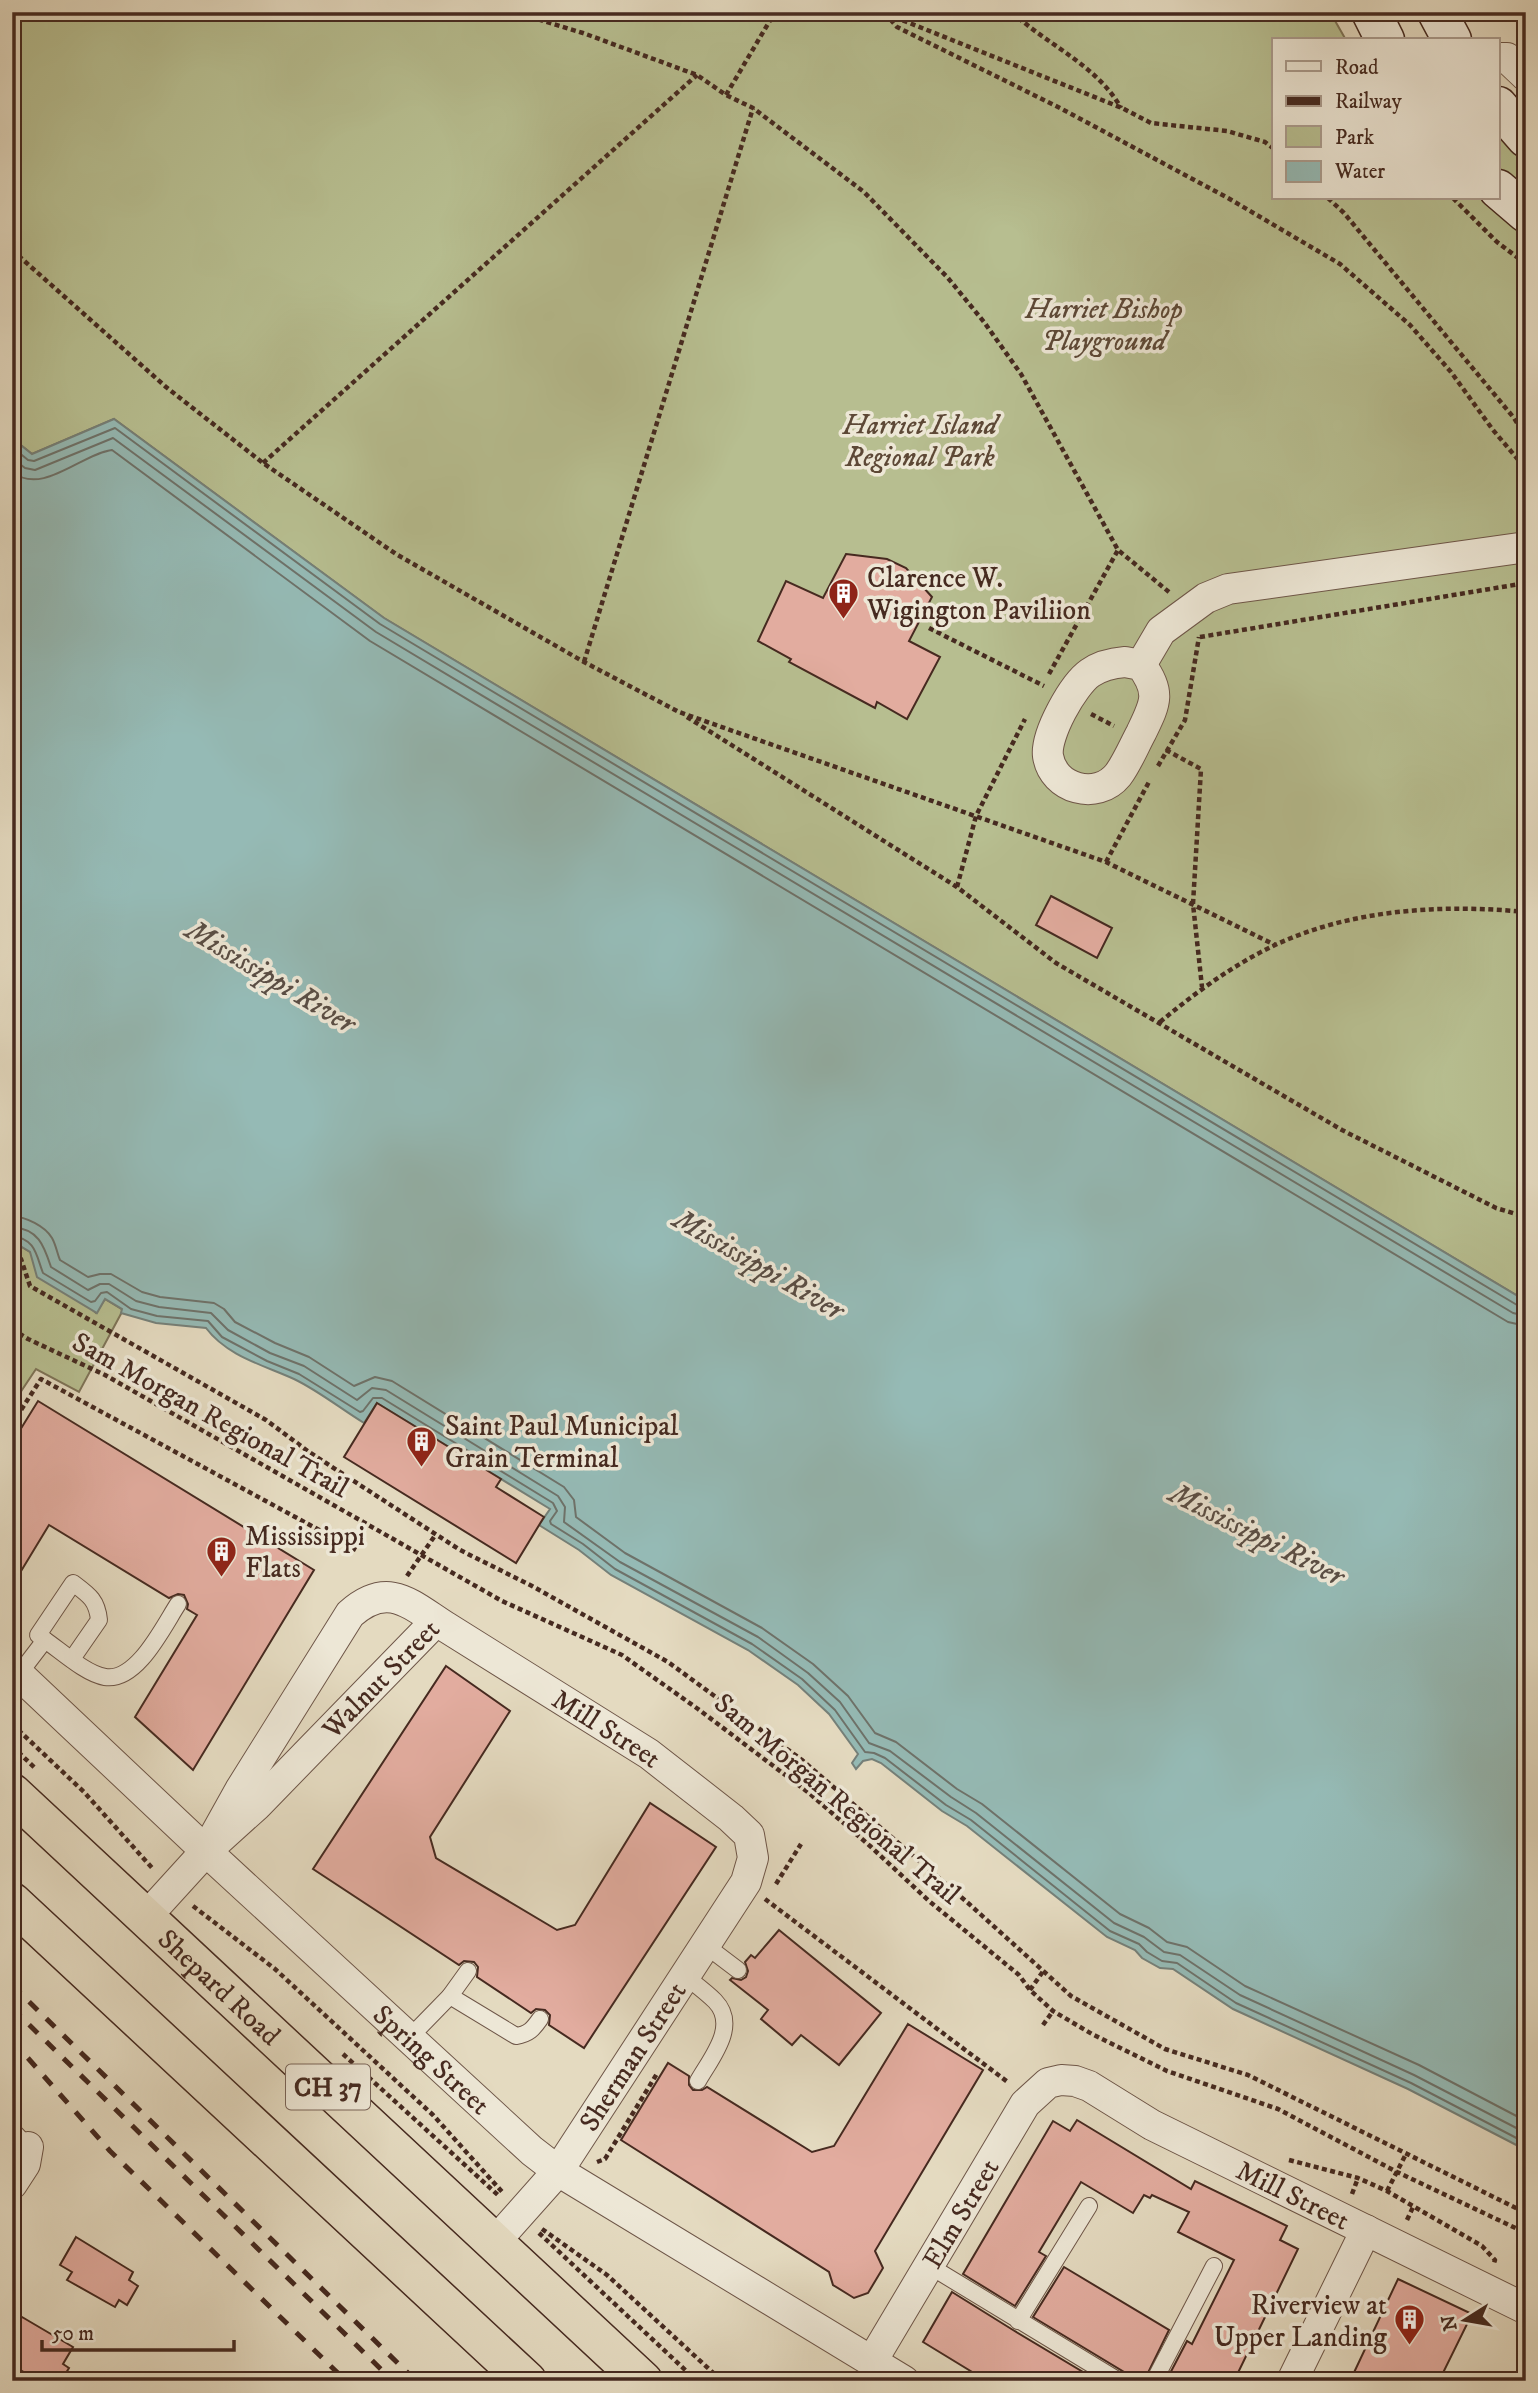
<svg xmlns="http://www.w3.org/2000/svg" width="1538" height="2393" font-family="'IM FELL DW Pica',serif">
  <rect width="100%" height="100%" fill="#e4dac0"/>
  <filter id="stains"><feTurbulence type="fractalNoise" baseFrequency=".00286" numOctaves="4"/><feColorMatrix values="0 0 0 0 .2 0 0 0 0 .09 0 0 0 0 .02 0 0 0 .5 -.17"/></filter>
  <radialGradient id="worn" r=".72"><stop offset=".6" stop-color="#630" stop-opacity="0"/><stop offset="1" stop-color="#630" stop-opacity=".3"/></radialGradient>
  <g fill="#b7be90" stroke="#7e7458" stroke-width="2">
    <polygon points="12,12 1330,12 1346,40 1274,40 1274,198 1498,198 1498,130 1526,144 1526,1301 384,618 114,419 32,454 12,438"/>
    <polygon points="12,1241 30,1252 96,1313 105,1299 123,1310 79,1392 36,1369 12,1405"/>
  </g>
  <path fill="#95bab5" stroke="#758079" stroke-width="2" d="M114 419 384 618 1526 1301V2150L1408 2089 1233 2009 1173 1969 1160 1968 1142 1958 1135 1950 1107 1937 967 1826 942 1811 881 1763 872 1759 863 1761 856 1769 852 1763 858 1754 829 1714 798 1685 748 1650 611 1575 579 1550 539 1525 550 1509 377 1403 364 1423C341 1409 319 1391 294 1379 263 1365 227 1356 206 1328L156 1323 121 1313 122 1309 105 1299 97 1313 37 1277 30 1252 12 1241V438L32 454Z"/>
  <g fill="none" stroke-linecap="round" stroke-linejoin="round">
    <g stroke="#6e726a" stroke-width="2">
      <polyline points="12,447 28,460 34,461 115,428 380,624 1517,1305 1526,1307"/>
      <polyline points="12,458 25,468 35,470 113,438 376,632 1513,1313 1526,1316"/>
      <path d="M12 472C43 496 81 454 112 450L370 641 1508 1322 1526 1326"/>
      <path d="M12 1216C26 1217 45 1226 52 1238 56 1245 57 1253 60 1260L88 1277 100 1274H111L142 1292 160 1297 214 1303 224 1309 235 1322 275 1343 309 1357 354 1386 375 1377 392 1381 564 1487 574 1500 576 1517 625 1553 762 1628 813 1664 848 1696 875 1733 896 1742 957 1789 982 1804 1120 1914 1149 1928 1167 1942 1187 1947 1245 1986 1419 2065 1526 2121"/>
      <path d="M12 1227C39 1229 44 1246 51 1267L88 1290 100 1284H109L136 1301 159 1307 211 1313 228 1330 270 1353 304 1366 357 1400 372 1388 386 1390 558 1496 565 1507 564 1522 620 1562 758 1637 808 1673 840 1702 869 1743 890 1751 951 1797 976 1813 1114 1923 1144 1937 1164 1952 1180 1955 1240 1995 1414 2075 1526 2133"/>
      <path d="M12 1236C36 1239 36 1255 43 1273L91 1302 95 1301 101 1293 107 1292 131 1309 157 1316 208 1321 222 1337 267 1361 299 1374 360 1412 363 1411 373 1398H382L553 1503 557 1511 550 1521 551 1524 583 1544 615 1569 752 1644 802 1679 835 1710 865 1752 874 1753 885 1758 946 1805 971 1820 1110 1931 1139 1944 1147 1952 1162 1961 1177 1963 1236 2003 1411 2083 1526 2143"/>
    </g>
  </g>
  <g fill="#e2ac9f" stroke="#462a20" stroke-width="2">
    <polygon points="846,554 887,559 906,568 932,597 909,641 940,657 907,719 877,702 875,708 789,662 791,659 758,641 786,581 823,598"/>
    <polygon points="1051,896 1112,928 1097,958 1036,925"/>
    <polygon points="38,1401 314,1570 193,1770 135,1717 197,1615 187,1609 188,1604 184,1595 178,1594 169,1598 49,1525 12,1586 12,1443"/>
    <polygon points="377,1403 501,1479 496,1487 544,1517 516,1563 344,1457"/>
    <polygon points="446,1666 510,1711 430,1837 436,1858 557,1930 575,1925 650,1803 716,1847 584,2048 549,2025 550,2015 545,2010 536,2009 531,2013 477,1977 478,1967 474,1962 464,1961 459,1965 313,1869"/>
    <polygon points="779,1930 881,2013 839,2065 801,2035 792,2045 761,2019 768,2010 730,1980 732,1978 741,1980 746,1977 748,1971 745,1962 751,1955 755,1958"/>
    <polygon points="908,2024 983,2070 875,2251 883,2268 868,2293 854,2298 833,2285 829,2272 621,2140 668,2063 689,2076 689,2085 693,2090 702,2090 707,2087 812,2152 834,2146"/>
    <polygon points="1077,2120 1191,2189 1195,2181 1287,2226 1280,2240 1298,2249 1234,2381 1166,2381 1187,2341 1192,2344 1234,2260 1178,2232 1189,2212 1152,2195 1150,2198 1144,2195 1133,2213 1081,2182 1039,2252 1046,2256 1015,2306 963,2274 1053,2121 1070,2131"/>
    <polygon points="76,2237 133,2272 129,2280 138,2286 127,2305 119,2300 115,2307 67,2280 72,2272 60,2265"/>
    <polygon points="1064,2267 1169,2330 1144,2381 1129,2381 1124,2372 1033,2317"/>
    <polygon points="1398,2279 1472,2314 1439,2381 1350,2381"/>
    <polygon points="952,2292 1013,2330 1098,2381 987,2381 923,2342"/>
    <polygon points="22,2317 73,2347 63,2364 69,2368 61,2381 39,2381 12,2365 12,2332"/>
  </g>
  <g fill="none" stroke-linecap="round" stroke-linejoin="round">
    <defs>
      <g id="lane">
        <path d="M45 1640 38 1635 73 1583C89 1595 97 1600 99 1620L72 1659"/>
        <path d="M19 1674 45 1640C61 1651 86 1674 105 1677 137 1682 163 1627 178 1604"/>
        <polyline points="705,1945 738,1970"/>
        <path d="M685 1976C695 1984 706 1992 715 2001 739 2026 711 2058 698 2081"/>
        <path d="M450 1996 516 2036C529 2034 533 2029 540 2019"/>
        <polyline points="410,2037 450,1996 468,1971"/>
        <polyline points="12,2130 28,2147"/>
        <polyline points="928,2265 1119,2381"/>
        <polyline points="1018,2321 1089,2206"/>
        <polyline points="1154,2381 1214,2266"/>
      </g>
      <g id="street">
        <polyline points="1498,58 1507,58 1526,76"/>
        <path d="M1125 662 1141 665C1162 693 1155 704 1141 733 1134 746 1127 763 1118 775 1097 801 1053 789 1048 756 1045 735 1073 685 1090 673 1100 666 1113 663 1125 662Z"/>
        <polyline points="1141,665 1161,631 1206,598 1228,589 1526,547"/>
        <path id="s1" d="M12 1668 206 1851 532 2151 558 2171 904 2381"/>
        <path id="s2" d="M206 1851 240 1790 350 1614C388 1580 410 1604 446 1627L649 1754 731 1818 749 1835 753 1858 746 1882 558 2171 494 2243"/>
        <path id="s3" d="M145 1918 206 1851 257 1805 436 1621"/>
        <polyline points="12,2184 25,2164 28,2147"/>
        <path id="s4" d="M872 2361 1025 2104 1048 2083 1061 2080 1075 2081 1089 2086 1152 2125 1526 2309"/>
        <polyline points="1292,2381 1366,2230"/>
      </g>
      <g id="secondary">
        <polyline points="1371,12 1385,40"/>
        <polyline points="1437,12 1452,40"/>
        <polyline points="1498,106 1526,138"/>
        <polyline points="1498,189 1526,213"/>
      </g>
      <g id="highway">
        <path id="s5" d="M12 1793 643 2381"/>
        <polyline points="12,1902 527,2381"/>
      </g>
    </defs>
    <use href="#lane" stroke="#6e5648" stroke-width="18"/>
    <use href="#street" stroke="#6e5648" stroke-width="32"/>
    <use href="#secondary" stroke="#462a20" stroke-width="41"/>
    <use href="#highway" stroke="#462a20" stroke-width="41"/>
    <g stroke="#462a20" stroke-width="4.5" stroke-dasharray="5 3.5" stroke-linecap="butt">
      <polyline points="514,12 583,33 697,75 726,95 753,108 864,192 948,278 984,322 1021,374 1118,550 1169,592"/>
      <path d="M1012 12C1047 45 1097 65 1121 108"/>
      <polyline points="885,13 897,27 1060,108 1228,198 1340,264 1410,325 1451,372 1493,430 1526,469"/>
      <polyline points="887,14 1122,108 1151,123 1227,131 1265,142 1274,149"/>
      <polyline points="12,21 41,12"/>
      <polyline points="726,95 775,12"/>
      <polyline points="1328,198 1344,213 1514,418 1526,438"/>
      <polyline points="1453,198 1497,242 1526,264"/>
      <polyline points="12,250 166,387 263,463 396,554 584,662 679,712 1106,862 1275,945"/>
      <polyline points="263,463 697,75"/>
      <polyline points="929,628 1044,686"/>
      <polyline points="1200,637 1526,583"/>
      <polyline points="584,662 753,108"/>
      <polyline points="1049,674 1118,550"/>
      <polyline points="1091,714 1114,726"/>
      <polyline points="687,717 957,887 1056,963 1342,1130 1496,1208 1526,1217"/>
      <polyline points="1166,750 1201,769 1193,904 1202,987"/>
      <polyline points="1158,766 1185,720 1199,637"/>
      <polyline points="1106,862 1150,780"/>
      <polyline points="957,887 976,816 1025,719"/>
      <path d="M1160 1022C1195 993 1233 965 1275 945 1352 909 1442 904 1526 912"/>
      <polyline points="12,1254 21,1259 30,1286 266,1420 309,1452 460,1550 532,1586 668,1662 802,1760 968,1903 1071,1996 1165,2049 1248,2075 1526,2213"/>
      <polyline points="12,1329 28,1339 105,1375 502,1601 622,1655 698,1709 809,1793 870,1846 929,1901 1019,1975 1030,1990 1053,2011 1092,2034 1167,2071 1278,2109 1397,2172 1526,2233"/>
      <polyline points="12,1424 41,1379 356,1550"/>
      <polyline points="407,1576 436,1534"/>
      <polyline points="12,1724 84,1792 153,1869"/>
      <polyline points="12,1746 36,1769"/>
      <polyline points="776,1884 801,1844"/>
      <polyline points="765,1899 1009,2083"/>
      <polyline points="193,1906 275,1969 433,2115 504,2194"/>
      <polyline points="1030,1990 1044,1970"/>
      <polyline points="1043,2025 1053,2011"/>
      <polyline points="343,2054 499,2196"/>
      <polyline points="1289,2160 1358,2178 1387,2191 1482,2246 1495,2260 1494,2263"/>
      <polyline points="597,2162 605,2159 658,2072"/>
      <polyline points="1387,2191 1406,2154"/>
      <polyline points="1352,2194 1358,2178"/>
      <polyline points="1407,2220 1414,2205"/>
      <polyline points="542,2229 607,2275 722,2381"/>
      <polyline points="539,2233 697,2381"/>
    </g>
    <use href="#lane" stroke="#ede7d6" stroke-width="16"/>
    <use href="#street" stroke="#ede7d6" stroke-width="30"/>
    <use href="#secondary" stroke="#ede7d6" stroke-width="38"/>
    <use href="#highway" stroke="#e4dac0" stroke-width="38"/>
    <g stroke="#462a20" stroke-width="5" stroke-dasharray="12 12" stroke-linecap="butt">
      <polyline points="12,1985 416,2381"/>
      <polyline points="12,2008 393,2381"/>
      <polyline points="12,2040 110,2151 346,2381"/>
    </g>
  </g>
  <defs>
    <symbol id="building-pin" viewBox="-11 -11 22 30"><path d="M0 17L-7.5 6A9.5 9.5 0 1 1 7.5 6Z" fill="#8f2418" stroke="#ede7d6"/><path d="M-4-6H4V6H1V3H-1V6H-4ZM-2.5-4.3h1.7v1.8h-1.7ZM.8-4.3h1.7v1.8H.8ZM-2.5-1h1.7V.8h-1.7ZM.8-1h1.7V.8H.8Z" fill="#fff"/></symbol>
  </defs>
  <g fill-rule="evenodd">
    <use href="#building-pin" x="826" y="576" width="35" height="47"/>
    <use href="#building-pin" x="404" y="1424" width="35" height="47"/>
    <use href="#building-pin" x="204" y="1534" width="35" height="47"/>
    <use href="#building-pin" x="1392" y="2302" width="35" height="47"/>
  </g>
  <g text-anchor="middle" stroke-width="7" stroke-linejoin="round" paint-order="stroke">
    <rect fill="#ede7d6" stroke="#786357" stroke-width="2" x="286" y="2064.5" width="84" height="45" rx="5"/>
    <g font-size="26" font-weight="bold" fill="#462a20">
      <text x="328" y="2096">CH 37</text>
    </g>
    <g font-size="28" font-style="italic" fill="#5d4836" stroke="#ede7d6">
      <text x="1104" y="318">Harriet Bishop<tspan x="1104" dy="32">Playground</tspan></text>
      <text x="920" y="434">Harriet Island<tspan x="920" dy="32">Regional Park</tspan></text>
    </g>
    <g font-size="28" fill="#462a20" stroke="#ede7d6" text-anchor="start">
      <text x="867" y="587">Clarence W.<tspan x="867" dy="32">Wigington Paviliion</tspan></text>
      <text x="445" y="1435">Saint Paul Municipal<tspan x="445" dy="32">Grain Terminal</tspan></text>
      <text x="245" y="1545">Mississippi<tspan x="245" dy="32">Flats</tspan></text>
      <text x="1387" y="2314" text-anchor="end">Riverview at<tspan x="1387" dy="32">Upper Landing</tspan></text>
    </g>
    <g font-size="28" fill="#462a20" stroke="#ede7d6">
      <text transform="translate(211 1414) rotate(29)" y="10">Sam Morgan Regional Trail</text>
      <text dy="10" stroke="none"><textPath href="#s3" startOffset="336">Walnut Street</textPath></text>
      <text dy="10" stroke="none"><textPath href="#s2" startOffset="576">Mill Street</textPath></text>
      <text transform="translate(838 1798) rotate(40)" y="10">Sam Morgan Regional Trail</text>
      <text dy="10" stroke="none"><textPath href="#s5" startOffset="284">Shepard Road</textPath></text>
      <text transform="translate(632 2056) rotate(-57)" y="10">Sherman Street</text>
      <text dy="10" stroke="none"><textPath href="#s1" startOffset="574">Spring Street</textPath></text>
      <text dy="10" stroke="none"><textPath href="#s4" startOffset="604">Mill Street</textPath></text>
      <text dy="10" stroke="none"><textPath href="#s4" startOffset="172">Elm Street</textPath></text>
    </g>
    <g font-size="30" font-style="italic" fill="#5a4e45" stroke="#ede7d6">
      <text transform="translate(271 976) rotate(31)" y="10">Mississippi River</text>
      <text transform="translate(759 1264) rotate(30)" y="10">Mississippi River</text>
      <text transform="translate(1257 1534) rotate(27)" y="10">Mississippi River</text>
    </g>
  </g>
  <rect width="1538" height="2393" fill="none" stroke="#e4dac0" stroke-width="42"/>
  <rect x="14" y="14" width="1510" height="2365" fill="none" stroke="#462a20" stroke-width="3.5"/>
  <rect x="21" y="21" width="1496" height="2351" fill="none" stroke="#462a20" stroke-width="2"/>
  <rect x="1272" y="38" width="228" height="161" fill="#ede7d6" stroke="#aa9b8d" stroke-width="2"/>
  <rect x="1286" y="61" width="35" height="10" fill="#ede7d6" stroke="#aa9b8d" stroke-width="2"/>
  <text x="1335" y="74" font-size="21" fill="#462a20">Road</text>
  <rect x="1286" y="96" width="35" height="10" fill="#462a20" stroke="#aa9b8d" stroke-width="2"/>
  <text x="1335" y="108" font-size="21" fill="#462a20">Railway</text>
  <rect x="1286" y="126" width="35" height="21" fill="#b7be90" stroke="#aa9b8d" stroke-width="2"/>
  <text x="1335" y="144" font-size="21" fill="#462a20">Park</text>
  <rect x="1286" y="161" width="35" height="21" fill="#95bab5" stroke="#aa9b8d" stroke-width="2"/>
  <text x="1335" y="178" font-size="21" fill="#462a20">Water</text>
  <g transform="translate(1465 2320) rotate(259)" stroke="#ede7d6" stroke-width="5" paint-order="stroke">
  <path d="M0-5L12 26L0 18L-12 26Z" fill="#462a20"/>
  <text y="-10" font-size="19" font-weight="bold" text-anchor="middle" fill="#462a20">N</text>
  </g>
  <path d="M42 2340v10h192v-10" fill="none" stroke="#462a20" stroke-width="3.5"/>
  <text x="52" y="2340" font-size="21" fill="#462a20" stroke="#ede7d6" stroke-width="5" paint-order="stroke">50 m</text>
  <rect width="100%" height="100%" filter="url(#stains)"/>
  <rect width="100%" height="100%" fill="url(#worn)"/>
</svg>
